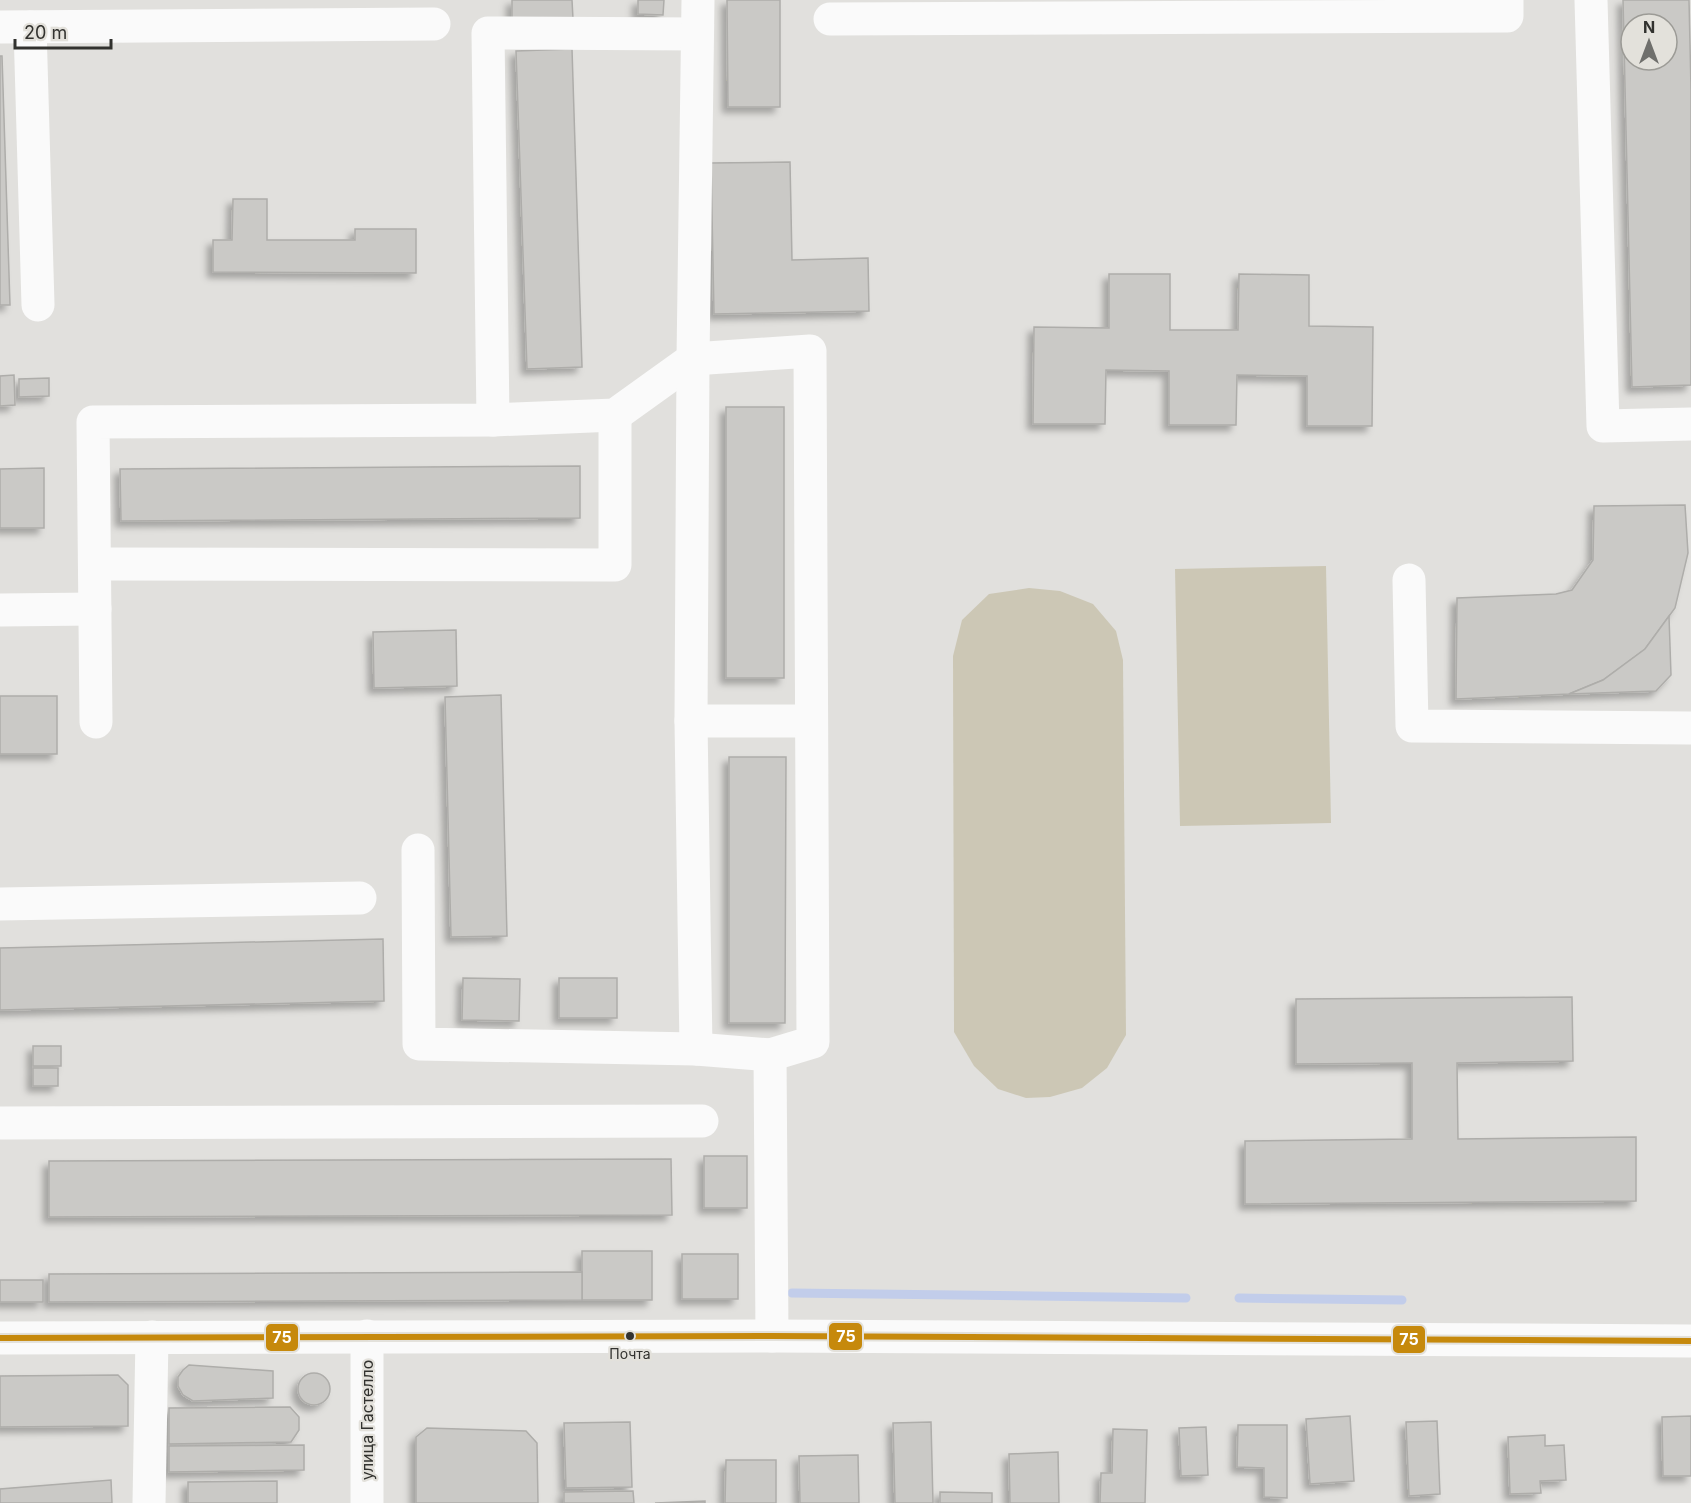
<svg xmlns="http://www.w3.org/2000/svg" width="1691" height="1503" font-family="Inter,sans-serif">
  <defs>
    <filter id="shadow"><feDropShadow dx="-5.5" dy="5.5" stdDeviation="3" flood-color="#0004"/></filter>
  </defs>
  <rect width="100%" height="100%" fill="#e1e0dd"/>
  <g fill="#ccc7b5">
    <polygon points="1326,566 1331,823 1180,826 1175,569"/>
    <polygon points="1029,588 1060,591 1093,604 1116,631 1123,660 1126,1035 1107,1068 1082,1088 1050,1097 1026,1098 998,1089 974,1066 954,1032 953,656 962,620 989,594"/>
  </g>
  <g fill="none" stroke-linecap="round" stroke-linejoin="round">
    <g stroke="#c2cdea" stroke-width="9">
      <polyline points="792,1293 1186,1298"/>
      <polyline points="1239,1298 1402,1300"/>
    </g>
  </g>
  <g fill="#cac9c6" stroke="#aeadaa" stroke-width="1.5" fill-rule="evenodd" filter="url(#shadow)">
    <polygon points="512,0 572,0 573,19 512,20"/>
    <polygon points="638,0 664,0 663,15 638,14"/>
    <polygon points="727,0 780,0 780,107 728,107"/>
    <path d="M1623 0H1689L1691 89V385L1632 387ZM1631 24H1667V60H1631Z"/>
    <polygon points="572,49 582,367 527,369 516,51"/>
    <polygon points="0,56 2,56 10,305 0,305"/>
    <polygon points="790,162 792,260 868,258 869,311 714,314 711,163"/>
    <polygon points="233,199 267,199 267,240 355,240 355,229 416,229 416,273 213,272 213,240 232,240"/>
    <polygon points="1109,274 1170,274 1170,330 1238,330 1239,274 1309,275 1309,326 1373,327 1372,426 1307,426 1307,376 1237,375 1236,425 1169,425 1169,371 1106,370 1105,424 1033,424 1034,327 1109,328"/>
    <polygon points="14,375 15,405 0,406 0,376"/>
    <polygon points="49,378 49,396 19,397 19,379"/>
    <rect x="726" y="407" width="58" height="271"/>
    <polygon points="580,466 580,518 121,521 120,469"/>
    <polygon points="44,468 44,528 0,528 0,469"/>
    <polygon points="1685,505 1688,553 1675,608 1645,649 1603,680 1569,694 1456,699 1457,598 1556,594 1572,590 1593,560 1594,506"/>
    <polygon points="1669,616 1671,675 1656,691 1569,694 1603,680 1645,649"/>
    <polygon points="456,630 457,686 374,688 373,632"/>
    <polygon points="501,695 507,936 451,937 445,697"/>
    <rect x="0" y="696" width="57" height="58"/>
    <polygon points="729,757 786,757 785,1023 729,1023"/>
    <polygon points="383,939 384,1001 0,1010 0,948"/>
    <polygon points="463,978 520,979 519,1021 462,1020"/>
    <rect x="559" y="978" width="58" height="40"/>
    <polygon points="1572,997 1573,1061 1457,1063 1458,1139 1636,1137 1636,1201 1245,1204 1245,1141 1412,1139 1412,1063 1296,1064 1296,999"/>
    <rect x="33" y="1046" width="28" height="20"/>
    <rect x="33" y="1068" width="25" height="18"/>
    <rect x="704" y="1156" width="43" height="52"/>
    <polygon points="671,1159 672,1215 49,1217 49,1161"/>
    <rect x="582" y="1251" width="70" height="49"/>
    <rect x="682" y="1254" width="56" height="45"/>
    <polygon points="582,1272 582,1300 49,1302 49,1274"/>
    <rect x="0" y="1280" width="43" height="22"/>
    <polygon points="189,1365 273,1371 273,1398 193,1401 183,1395 178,1386 178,1377 183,1370"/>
    <circle cx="314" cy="1389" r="16"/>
    <polygon points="118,1375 128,1385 128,1426 0,1427 0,1376"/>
    <polygon points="290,1407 299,1417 299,1430 291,1442 169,1444 169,1408"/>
    <polygon points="1350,1416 1354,1481 1310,1484 1306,1419"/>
    <polygon points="1691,1416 1691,1476 1663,1476 1662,1417"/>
    <polygon points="1437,1421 1440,1494 1409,1496 1406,1422"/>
    <polygon points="630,1422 632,1487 566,1488 564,1423"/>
    <polygon points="931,1422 933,1503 895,1503 893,1423"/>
    <polygon points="1238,1425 1287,1425 1287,1498 1264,1497 1264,1468 1237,1467"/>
    <polygon points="1206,1427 1208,1475 1181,1476 1179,1428"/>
    <polygon points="427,1428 526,1431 537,1443 538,1503 416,1503 416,1437"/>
    <polygon points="1113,1429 1147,1430 1145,1503 1100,1503 1101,1473 1112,1473"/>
    <polygon points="1545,1435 1545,1446 1564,1445 1566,1480 1540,1481 1541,1493 1510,1494 1508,1437"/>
    <polygon points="304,1445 304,1470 169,1472 169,1446"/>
    <polygon points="1058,1452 1059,1503 1010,1503 1009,1454"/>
    <polygon points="858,1455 859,1503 800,1503 799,1456"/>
    <polygon points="726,1460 776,1460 776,1503 725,1503"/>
    <polygon points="111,1480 112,1503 0,1503 0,1489"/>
    <polygon points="277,1481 277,1503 188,1503 188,1482"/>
    <polygon points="633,1491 634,1503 564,1503 564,1492"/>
    <polygon points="940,1492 992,1493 992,1503 940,1503"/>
    <polygon points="705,1501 705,1503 655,1503"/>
  </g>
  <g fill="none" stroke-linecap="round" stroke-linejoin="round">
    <g stroke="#fafafa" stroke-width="33">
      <polyline points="1591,0 1603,426 1691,424"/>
      <polyline points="830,19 1507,16 1507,0"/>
      <polyline points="0,27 434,24"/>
      <polyline points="30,27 38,305"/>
      <polyline points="493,420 488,33 697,34"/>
      <polyline points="95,564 615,565 615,415"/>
      <polyline points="1409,580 1412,726 1691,728"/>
      <polyline points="0,610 95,609"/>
      <polyline points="691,721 811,721"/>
      <polyline points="96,722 93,422 493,420 615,415 693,359 698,0"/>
      <polyline points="418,850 419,1044 696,1049 770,1055"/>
      <polyline points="0,904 360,898"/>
      <polyline points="696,1049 691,721 693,359 810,351 813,1042 770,1055 772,1336"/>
      <polyline points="0,1123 702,1121"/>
      <polyline points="0,1338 772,1336 1691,1341"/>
      <polyline points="149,1503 152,1337"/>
      <polyline points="367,1503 367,1336"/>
    </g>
    <defs>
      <polyline id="bus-1" points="0,1338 772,1336 1691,1341"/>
    </defs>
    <use href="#bus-1" stroke="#e3e1db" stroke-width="10"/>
    <use href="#bus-1" stroke="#c6890c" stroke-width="6"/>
  </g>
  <circle fill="#32322f" stroke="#e3e1db" stroke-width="2" cx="630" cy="1336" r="5"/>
  <g text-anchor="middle" stroke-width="4.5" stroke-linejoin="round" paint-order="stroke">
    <g font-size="14" fill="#32322f" stroke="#e3e1db">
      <text x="630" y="1359">Почта</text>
    </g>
    <g font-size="16" fill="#32322f" stroke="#e3e1db">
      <text transform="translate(367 1420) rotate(-90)" y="6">улица Гастелло</text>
    </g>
  </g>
  <g stroke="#e3e1db" stroke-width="2">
    <rect x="828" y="1322" width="35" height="29" rx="6" fill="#c6890c"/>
    <rect x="265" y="1323" width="34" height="29" rx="6" fill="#c6890c"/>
    <rect x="1392" y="1325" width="34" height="29" rx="6" fill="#c6890c"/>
  </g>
  <g font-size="16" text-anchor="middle" font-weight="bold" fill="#fff">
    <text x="846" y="1342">75</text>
    <text x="282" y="1343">75</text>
    <text x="1409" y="1345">75</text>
  </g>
  <g transform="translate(1649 42)"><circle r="28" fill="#e3e1db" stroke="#9c9b96" stroke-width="1.5"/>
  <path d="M0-4.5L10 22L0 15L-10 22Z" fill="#6f6f6c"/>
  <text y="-9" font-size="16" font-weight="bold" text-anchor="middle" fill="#32322f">N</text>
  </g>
  <path d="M15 39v9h96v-9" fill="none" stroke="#32322f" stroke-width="3"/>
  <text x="24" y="39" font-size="18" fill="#32322f" stroke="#e3e1db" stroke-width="4.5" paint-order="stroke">20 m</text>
</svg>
